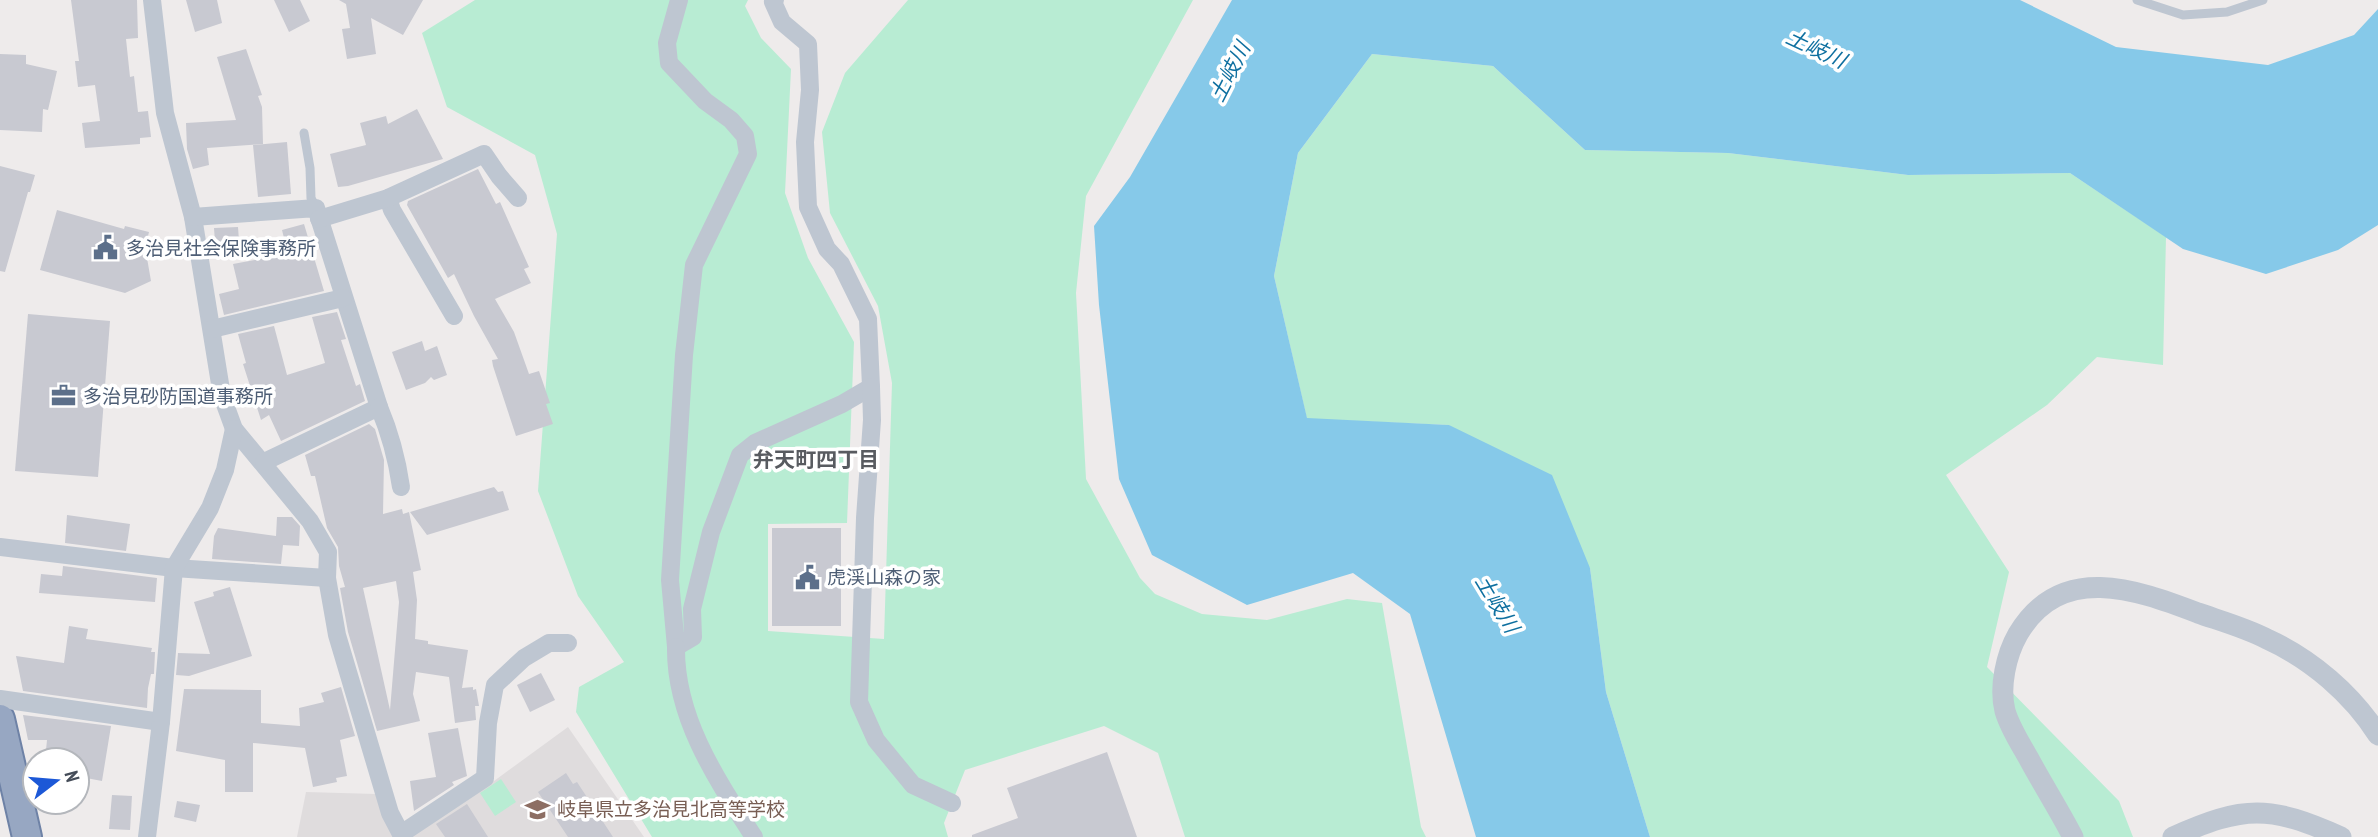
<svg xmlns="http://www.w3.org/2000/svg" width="2378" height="837" font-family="'PT Sans Narrow','Noto Sans JP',sans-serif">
  <rect width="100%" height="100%" fill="#eeebeb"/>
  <g fill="#dfdcdd">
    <polygon points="568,727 644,837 403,837 494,781"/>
    <polygon points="306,792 376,794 396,837 297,837"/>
  </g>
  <g fill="#b8ecd3">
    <polygon points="475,0 748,0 745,6 761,38 791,69 785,193 808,258 854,342 847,523 768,524 768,631 884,639 892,383 878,306 830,213 822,132 845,73 908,0 1193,0 1086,196 1076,293 1086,479 1140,578 1155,594 1202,614 1267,620 1347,599 1382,603 1421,827 1426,837 1185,837 1158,753 1104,726 965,770 944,823 948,837 652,837 576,712 579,687 624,662 578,596 538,491 557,234 535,155 447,107 422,33"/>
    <polygon points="1372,54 1493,66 1585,150 1728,153 1908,175 2070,173 2166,237 2163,365 2097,357 2047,405 1946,475 2009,572 1987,667 2119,801 2133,837 1650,837 1606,692 1590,568 1449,425 1307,419 1274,276 1298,153"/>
    <polygon points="501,779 516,802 495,816 480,793"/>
  </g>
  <polygon fill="#86c9e9" points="1232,0 2020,0 2116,47 2268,65 2354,35 2378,9 2378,225 2338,250 2266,274 2183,249 2070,173 1908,175 1728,153 1585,150 1493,66 1372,54 1298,153 1274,276 1307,418 1449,425 1552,475 1590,568 1606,692 1650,837 1476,837 1410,614 1353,573 1247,605 1152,555 1119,479 1099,305 1094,226 1130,177"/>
  <g fill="#c8c9d1" fill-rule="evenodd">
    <polygon points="71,0 137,0 138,38 126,39 130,77 134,76 138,112 148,111 151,137 140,138 140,144 85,148 82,123 100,121 95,85 78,87 75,61 79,61"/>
    <polygon points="186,0 217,0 222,23 195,32"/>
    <polygon points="274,0 300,0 310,21 289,32"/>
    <polygon points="339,0 423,0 403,35 371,18 376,54 347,59 342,29 350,28 346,4"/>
    <polygon points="246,49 262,95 258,96 262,107 263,144 207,148 209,165 193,169 187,149 186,123 236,120 217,57"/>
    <polygon points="0,54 26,55 26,64 57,71 48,110 43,109 42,132 0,130"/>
    <polygon points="417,109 443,159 348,186 338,187 330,154 366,145 360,123 386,116 388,124"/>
    <polygon points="287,142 291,194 258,197 253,145"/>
    <polygon points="0,166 35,175 30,192 28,192 5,272 0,271"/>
    <polygon points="478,169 496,204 500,202 529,267 524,269 531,283 495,299 514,332 529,374 539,371 550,403 546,404 553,424 516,436 493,366 492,360 498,359 474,316 454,274 448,278 407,205 408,201"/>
    <polygon points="57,210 124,229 125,226 149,232 147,240 152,241 147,258 151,281 125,293 40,270"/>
    <polygon points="304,224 324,291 224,315 219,294 239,289 233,264 288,254 282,230"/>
    <polygon points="238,227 240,254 216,256 214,228"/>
    <polygon points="337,312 346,339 341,340 356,386 360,384 365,401 281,441 269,415 261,420 243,364 246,363 238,334 274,326 287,375 325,363 312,317"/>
    <polygon points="28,314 110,321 98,477 15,471"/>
    <polygon points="422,341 425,351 437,346 447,375 434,380 431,377 425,383 406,390 392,352"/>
    <path d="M369 424 375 429 384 460 383 514 402 509 403 514 409 512 421 570 413 572 417 600 415 639 428 641V644L468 650 462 688 473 687V690L476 689 479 706H475L476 720 455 723 449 677 416 672 413 694 420 721 377 731 348 632 340 588 345 587 339 566 338 547 327 528 315 476H311L305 455ZM396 581 399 602 390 710 363 588Z"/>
    <polygon points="494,487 498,492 503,491 509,510 427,535 410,512"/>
    <polygon points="67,515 130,524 126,551 65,543"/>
    <polygon points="277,517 292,517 300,526 299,546 283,545 281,564 212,559 214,536 218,528 276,536"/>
    <rect x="772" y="528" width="69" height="98"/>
    <polygon points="63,566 157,578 155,602 39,593 41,574 62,576"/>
    <polygon points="230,587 252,656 189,676 176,675 178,653 210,654 194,602 214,596 213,592"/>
    <polygon points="69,626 88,629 86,639 152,648 151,652 155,652 154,674 151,674 148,688 147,708 23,691 16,656 64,663"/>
    <polygon points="541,673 555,700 530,712 517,685"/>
    <polygon points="341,687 355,736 340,740 347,776 336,778 337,782 313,787 305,748 253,743 253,792 225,792 225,760 176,751 184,689 261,690 261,723 300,726 299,708 324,702 321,693"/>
    <polygon points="23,715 111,726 102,781 81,777 83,760 45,760 47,740 28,740"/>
    <polygon points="458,728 467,776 452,782 454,785 414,811 410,781 436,777 428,733"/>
    <polygon points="1107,752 1137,837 972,837 972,835 1018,818 1007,788"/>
    <polygon points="566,773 573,784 577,782 613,837 568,837 538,792"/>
    <polygon points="112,795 132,796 130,830 109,829"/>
    <polygon points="177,801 200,805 196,822 174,817"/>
    <polygon points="467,804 488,837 445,837 436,824"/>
  </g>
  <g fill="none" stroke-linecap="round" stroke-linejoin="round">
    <defs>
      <polyline id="trunk" points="0,719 27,837"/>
    </defs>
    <use href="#trunk" stroke="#6e82a6" stroke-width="32"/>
    <g stroke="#bec6d1" stroke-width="9">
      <polyline points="2137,0 2183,15 2227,12 2263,0"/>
      <polyline points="304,133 310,168 311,198 316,208"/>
    </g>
    <g stroke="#bec6d1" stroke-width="18">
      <polyline points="152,0 165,113 193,217 222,396 234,429 310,521 328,552 327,578 337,635 390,813 401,834 485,778 488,723 495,685 524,658 549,643 568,643"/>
      <polyline points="679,0 667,43 669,63 705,101 731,120 745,136 748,154 694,265 684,355 670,580 676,647 693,637 692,609 711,532 740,455 755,443 842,404 871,387 868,319 841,264 827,249 808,207 805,142 810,90 808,44 782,22 773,2 775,0"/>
      <polyline points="388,198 392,210 454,316"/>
      <polyline points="193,217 316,208 379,407 264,462"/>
      <polyline points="319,219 388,198 484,154 499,176 518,198"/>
      <polyline points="212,329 343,298"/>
      <polyline points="871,387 872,420 865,518 859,702 876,740 913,785 952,803"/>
      <path d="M379 407C390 433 397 459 401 487"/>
      <polyline points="0,547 174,568 327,578"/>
      <path d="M676 647C675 718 717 780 754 837"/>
      <polyline points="0,699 161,722"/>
      <polyline points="147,837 161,722 174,568 210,508 225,470 234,429"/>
    </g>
    <g stroke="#bec6d1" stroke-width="21">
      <path d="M2073 837C2059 810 2043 785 2029 759 2020 743 2010 728 2005 711 1999 687 2006 655 2018 634 2061 562 2135 589 2198 613 2221 621 2246 628 2267 639 2311 659 2352 694 2378 735"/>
      <path d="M2173 837C2244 805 2270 805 2341 837"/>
    </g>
    <use href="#trunk" stroke="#97a7c2" stroke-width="28"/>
  </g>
  <defs>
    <symbol id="civic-bare" viewBox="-9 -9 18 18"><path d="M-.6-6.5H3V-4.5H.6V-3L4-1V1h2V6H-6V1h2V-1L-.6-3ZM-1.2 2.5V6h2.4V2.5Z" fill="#5c6f8a" stroke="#fff" stroke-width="2.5" paint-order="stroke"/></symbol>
    <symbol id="office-bare" viewBox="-9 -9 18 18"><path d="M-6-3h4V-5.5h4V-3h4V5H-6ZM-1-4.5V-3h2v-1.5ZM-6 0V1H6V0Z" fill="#5c6f8a" stroke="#fff" stroke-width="2.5" paint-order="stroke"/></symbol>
    <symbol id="school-bare" viewBox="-9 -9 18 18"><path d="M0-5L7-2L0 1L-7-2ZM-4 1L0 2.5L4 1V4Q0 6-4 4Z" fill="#8d6e63" stroke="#fff" stroke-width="2.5" paint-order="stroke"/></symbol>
  </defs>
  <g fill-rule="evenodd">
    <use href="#civic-bare" x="88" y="230" width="35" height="35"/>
    <use href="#office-bare" x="46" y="378" width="35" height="35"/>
    <use href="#civic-bare" x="790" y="560" width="35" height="35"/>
    <use href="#school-bare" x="520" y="792" width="35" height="35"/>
  </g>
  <g text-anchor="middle" stroke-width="7" stroke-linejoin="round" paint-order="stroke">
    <g font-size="19" fill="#4e5e75" stroke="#fff" text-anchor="start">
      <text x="126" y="255">多治見社会保険事務所</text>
      <text x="83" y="403">多治見砂防国道事務所</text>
      <text x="827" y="584">虎渓山森の家</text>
    </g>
    <g font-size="19" fill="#785e54" stroke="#fff" text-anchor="start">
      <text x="557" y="816">岐阜県立多治見北高等学校</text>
    </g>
    <g font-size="21" font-style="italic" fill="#0f70a0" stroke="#fff">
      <text transform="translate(1816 49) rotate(25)" y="7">土岐川</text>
      <text transform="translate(1230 72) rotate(-63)" y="7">土岐川</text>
      <text transform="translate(1497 604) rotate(59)" y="7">土岐川</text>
    </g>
    <g font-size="21" font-weight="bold" fill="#585b60" stroke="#fff">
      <text x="816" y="467">弁天町四丁目</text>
    </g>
  </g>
  <g transform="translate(56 781) rotate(74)"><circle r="33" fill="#ffffff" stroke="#b4b7bc" stroke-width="2"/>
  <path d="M0-5L12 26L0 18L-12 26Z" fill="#1c58d7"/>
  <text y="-10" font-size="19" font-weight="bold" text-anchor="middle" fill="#444c58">N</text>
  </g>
</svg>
